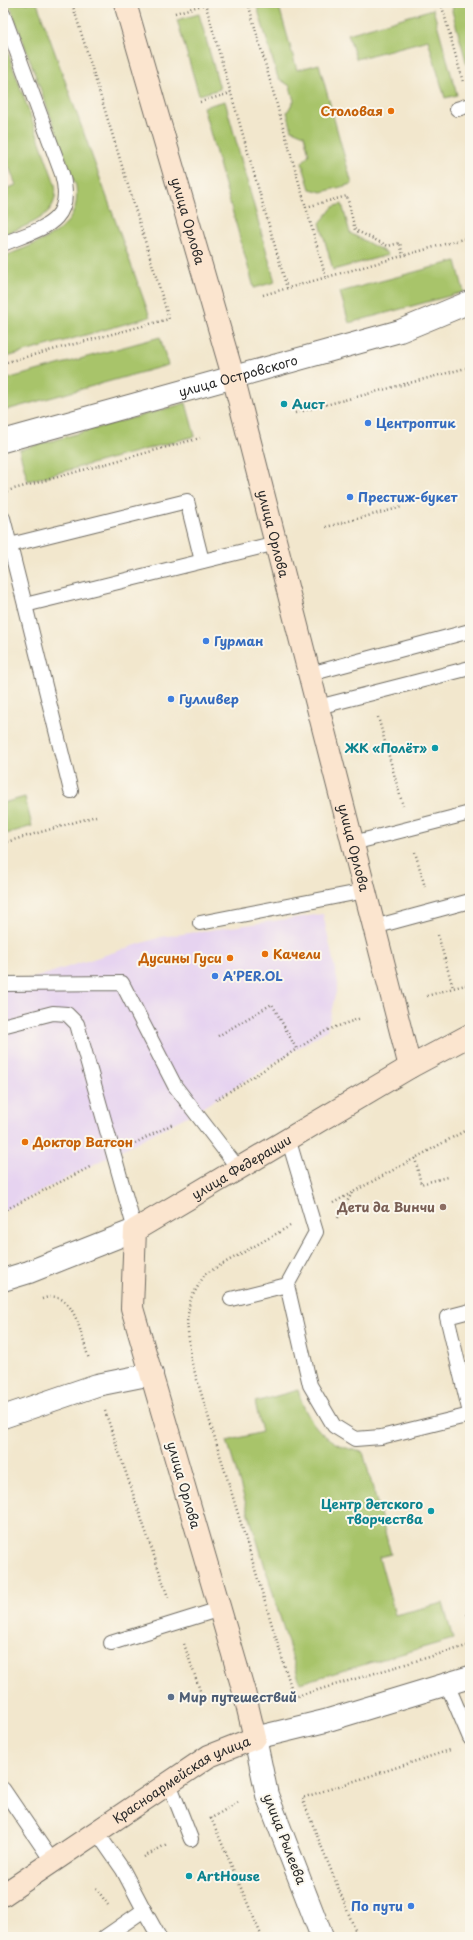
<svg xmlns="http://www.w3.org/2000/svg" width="473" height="1940" font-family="'Playpen Sans',sans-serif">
  <rect width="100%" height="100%" fill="#fbf7ec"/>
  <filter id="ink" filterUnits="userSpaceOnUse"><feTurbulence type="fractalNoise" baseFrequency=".025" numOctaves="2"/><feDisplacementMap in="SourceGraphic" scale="8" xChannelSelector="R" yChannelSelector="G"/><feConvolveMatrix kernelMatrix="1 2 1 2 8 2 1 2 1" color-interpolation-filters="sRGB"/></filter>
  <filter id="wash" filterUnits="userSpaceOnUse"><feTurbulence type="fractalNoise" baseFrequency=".012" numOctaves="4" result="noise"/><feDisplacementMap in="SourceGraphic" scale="16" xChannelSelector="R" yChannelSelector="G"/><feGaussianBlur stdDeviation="0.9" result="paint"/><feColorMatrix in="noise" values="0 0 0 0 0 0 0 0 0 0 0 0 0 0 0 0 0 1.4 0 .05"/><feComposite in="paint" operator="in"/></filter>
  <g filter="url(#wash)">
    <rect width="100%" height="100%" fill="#f2e7cd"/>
    <polygon fill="#e6d3f0" points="323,914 338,983 327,1030 195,1112 3,1211 3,988 161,937"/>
    <g fill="#a8c46b" stroke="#6a784b">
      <path d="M9 3H37L150 317 3 358V257C37 242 83 232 76 186Z"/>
      <polygon points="256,3 278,3 297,70 319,64 352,184 322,192 310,189 302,163 309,154 304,135 292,130 287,112 294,101 290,86 278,78"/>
      <polygon points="454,3 470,3 470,75 452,11"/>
      <polygon points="433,9 457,95 445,98 428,40 356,59 348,34"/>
      <polygon points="199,14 220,89 199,95 177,20"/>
      <path d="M3 39 55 184C61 217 27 225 3 235V190L16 185 3 151Z"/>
      <polygon points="225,101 275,282 254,288 203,107"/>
      <polygon points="342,204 350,233 387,253 388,255 333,270 320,223 333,207"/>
      <polygon points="456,261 464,292 349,323 340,292"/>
      <polygon points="160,337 168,365 3,411 3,380"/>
      <polygon points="186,403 195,436 28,481 19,450"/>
      <polygon points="25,797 32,826 3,835 3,803"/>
      <path d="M298 1390C307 1424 328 1447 363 1452L391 1554 379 1557 395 1615 443 1603 453 1639 300 1683 227 1441 262 1432 255 1402Z"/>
    </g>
  </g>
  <g filter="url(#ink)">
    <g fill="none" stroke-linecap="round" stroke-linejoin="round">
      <defs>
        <g id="lane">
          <path d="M3 14 62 174C76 224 40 228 3 244"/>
          <polyline points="457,109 470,105"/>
          <polyline points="3,518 25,605 276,543"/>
          <polyline points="10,545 187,501 202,561"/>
          <polyline points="25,605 71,791"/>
          <polyline points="310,674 470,631"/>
          <polyline points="318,707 470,668"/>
          <polyline points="353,843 470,813"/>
          <polyline points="200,923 365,891"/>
          <polyline points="374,927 470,901"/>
          <polyline points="3,984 122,983 175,1086 238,1168"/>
          <polyline points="3,1024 6,1025 53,1013 67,1014 77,1024 135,1230"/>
          <polyline points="288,1138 316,1232 287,1285 310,1385 334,1426 355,1439 381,1437 470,1415"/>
          <polyline points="231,1299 287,1285"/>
          <polyline points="470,1311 447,1317 470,1413"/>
          <polyline points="111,1643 220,1609"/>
          <polyline points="447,1684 470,1738"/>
          <polyline points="169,1783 191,1839"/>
          <polyline points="3,1789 52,1861"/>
          <polyline points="96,1831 123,1870 144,1910 105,1937"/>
          <polyline points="144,1910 159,1937"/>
        </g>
        <g id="street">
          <path id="s1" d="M3 441 400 331 470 302"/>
          <polyline points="3,1280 29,1272 135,1230"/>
          <polyline points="3,1417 97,1385 152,1374"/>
          <polyline points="322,1937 267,1795 255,1738 325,1721 470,1677"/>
        </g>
        <g id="secondary">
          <path id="s2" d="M125 3 233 376 410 1067"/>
          <path id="s3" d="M3 1895 209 1756 255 1738 244 1692 132 1308 135 1230 410 1067 470 1035"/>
        </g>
      </defs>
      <use href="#lane" stroke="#716d64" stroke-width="16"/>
      <use href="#street" stroke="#716d64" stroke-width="24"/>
      <use href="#secondary" stroke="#716d64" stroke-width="24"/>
      <g stroke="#716d64" stroke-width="2.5" stroke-dasharray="1 3" stroke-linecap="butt">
        <polyline points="205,3 287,288"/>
        <polyline points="248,3 326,278"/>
        <polyline points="441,3 463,82"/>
        <polyline points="175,13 206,4"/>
        <polyline points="200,102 231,93"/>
        <polyline points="306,207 347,196 355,230 388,246 400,243 403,256"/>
        <polyline points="263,295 470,237"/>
        <polyline points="3,363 169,319 72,3"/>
        <polyline points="295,413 470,367"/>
        <polyline points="3,492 200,438"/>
        <polyline points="326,527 402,507"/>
        <polyline points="378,717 403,806"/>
        <polyline points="3,843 96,816"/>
        <polyline points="415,852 425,887"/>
        <polyline points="438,935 453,988 470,984"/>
        <polyline points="466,985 470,997"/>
        <polyline points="427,996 453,988"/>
        <polyline points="218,1036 272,1004 297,1050"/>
        <polyline points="216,1100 327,1030 361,1018"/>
        <polyline points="135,1143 173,1124"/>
        <polyline points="415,1158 421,1184 447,1177"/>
        <polyline points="333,1203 470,1128"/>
        <polyline points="3,1211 92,1166"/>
        <polyline points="338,1218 352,1193"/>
        <polyline points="290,1226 205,1274 190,1300 187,1322 191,1360 294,1697 470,1645"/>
        <path d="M42 1299C48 1297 55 1295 61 1299 77 1307 83 1342 89 1359"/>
        <polyline points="105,1411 169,1600"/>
        <polyline points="470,1612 467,1613 470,1622"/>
        <polyline points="184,1644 204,1702"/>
        <polyline points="211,1818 262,1937"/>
        <polyline points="210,1819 238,1802"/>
        <polyline points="144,1857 167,1844"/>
        <polyline points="96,1888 108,1905"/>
        <polyline points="358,1937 302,1798 450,1750"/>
      </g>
      <use href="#lane" stroke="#fff" stroke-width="14"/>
      <use href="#street" stroke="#fff" stroke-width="22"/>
      <use href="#secondary" stroke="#fbe5cf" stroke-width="22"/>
    </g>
  </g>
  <g fill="#e8710a" stroke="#fbf7ec" stroke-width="1.5">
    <circle cx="391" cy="111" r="4"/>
    <circle cx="265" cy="954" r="4"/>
    <circle cx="230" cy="958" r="4"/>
    <circle cx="25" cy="1142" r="4"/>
  </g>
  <g fill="#0f9aa8" stroke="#fbf7ec" stroke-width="1.5">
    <circle cx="284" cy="404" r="4"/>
    <circle cx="435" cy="748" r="4"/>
    <circle cx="431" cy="1511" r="4"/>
    <circle cx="189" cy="1876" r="4"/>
  </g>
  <g fill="#3f7fe0" stroke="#fbf7ec" stroke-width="1.5">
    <circle cx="368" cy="423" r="4"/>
    <circle cx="350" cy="497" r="4"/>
    <circle cx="206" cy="641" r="4"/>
    <circle cx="171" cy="699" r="4"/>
    <circle cx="215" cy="976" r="4"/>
    <circle cx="411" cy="1906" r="4"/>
  </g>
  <circle fill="#8d6e63" stroke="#fbf7ec" stroke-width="1.5" cx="443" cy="1207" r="4"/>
  <circle fill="#5c6f8a" stroke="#fbf7ec" stroke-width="1.5" cx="171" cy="1697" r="4"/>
  <g text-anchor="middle" stroke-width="4" stroke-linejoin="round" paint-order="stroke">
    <g font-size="13" font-weight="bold" fill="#c56008" stroke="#fbf7ec" text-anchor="end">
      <text x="383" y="116">Столовая</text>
      <text x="273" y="959" text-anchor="start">Качели</text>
      <text x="222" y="963">Дусины Гуси</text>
      <text x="33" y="1147" text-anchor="start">Доктор Ватсон</text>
    </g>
    <g font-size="13" fill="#2b2b2b" stroke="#fbf7ec">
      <text dy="5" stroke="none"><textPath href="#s2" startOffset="227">улица Орлова</textPath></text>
      <text dy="5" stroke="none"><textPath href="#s1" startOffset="244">улица Островского</textPath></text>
      <text dy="5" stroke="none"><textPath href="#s2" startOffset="551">улица Орлова</textPath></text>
      <text dy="5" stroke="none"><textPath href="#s2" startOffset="875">улица Орлова</textPath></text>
      <text dy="5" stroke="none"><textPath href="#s3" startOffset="947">улица Федерации</textPath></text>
      <text transform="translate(184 1485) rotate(74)" y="5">улица Орлова</text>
      <text dy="5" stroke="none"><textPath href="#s3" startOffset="213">Красноармейская улица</textPath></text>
      <text transform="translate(285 1839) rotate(69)" y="5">улица Рылеева</text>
    </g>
    <g font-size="13" font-weight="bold" fill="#0d838f" stroke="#fbf7ec" text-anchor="start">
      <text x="292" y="409">Аист</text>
      <text x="427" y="753" text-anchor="end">ЖК «Полёт»</text>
      <text x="423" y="1509" text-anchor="end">Центр детского<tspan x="423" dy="15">творчества</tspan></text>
      <text x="197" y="1881">ArtHouse</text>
    </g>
    <g font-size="13" font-weight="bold" fill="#366cbe" stroke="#fbf7ec" text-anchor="start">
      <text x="376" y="428">Центроптик</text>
      <text x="358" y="502">Престиж-букет</text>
      <text x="214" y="646">Гурман</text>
      <text x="179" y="704">Гулливер</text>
      <text x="223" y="981">A'PER.OL</text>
      <text x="403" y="1911" text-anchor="end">По пути</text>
    </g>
    <g font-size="13" font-weight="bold" fill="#785e54" stroke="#fbf7ec" text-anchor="end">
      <text x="435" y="1212">Дети да Винчи</text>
    </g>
    <g font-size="13" font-weight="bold" fill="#4e5e75" stroke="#fbf7ec" text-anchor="start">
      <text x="179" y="1702">Мир путешествий</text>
    </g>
  </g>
  <rect width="473" height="1940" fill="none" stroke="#fbf7ec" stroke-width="16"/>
</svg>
